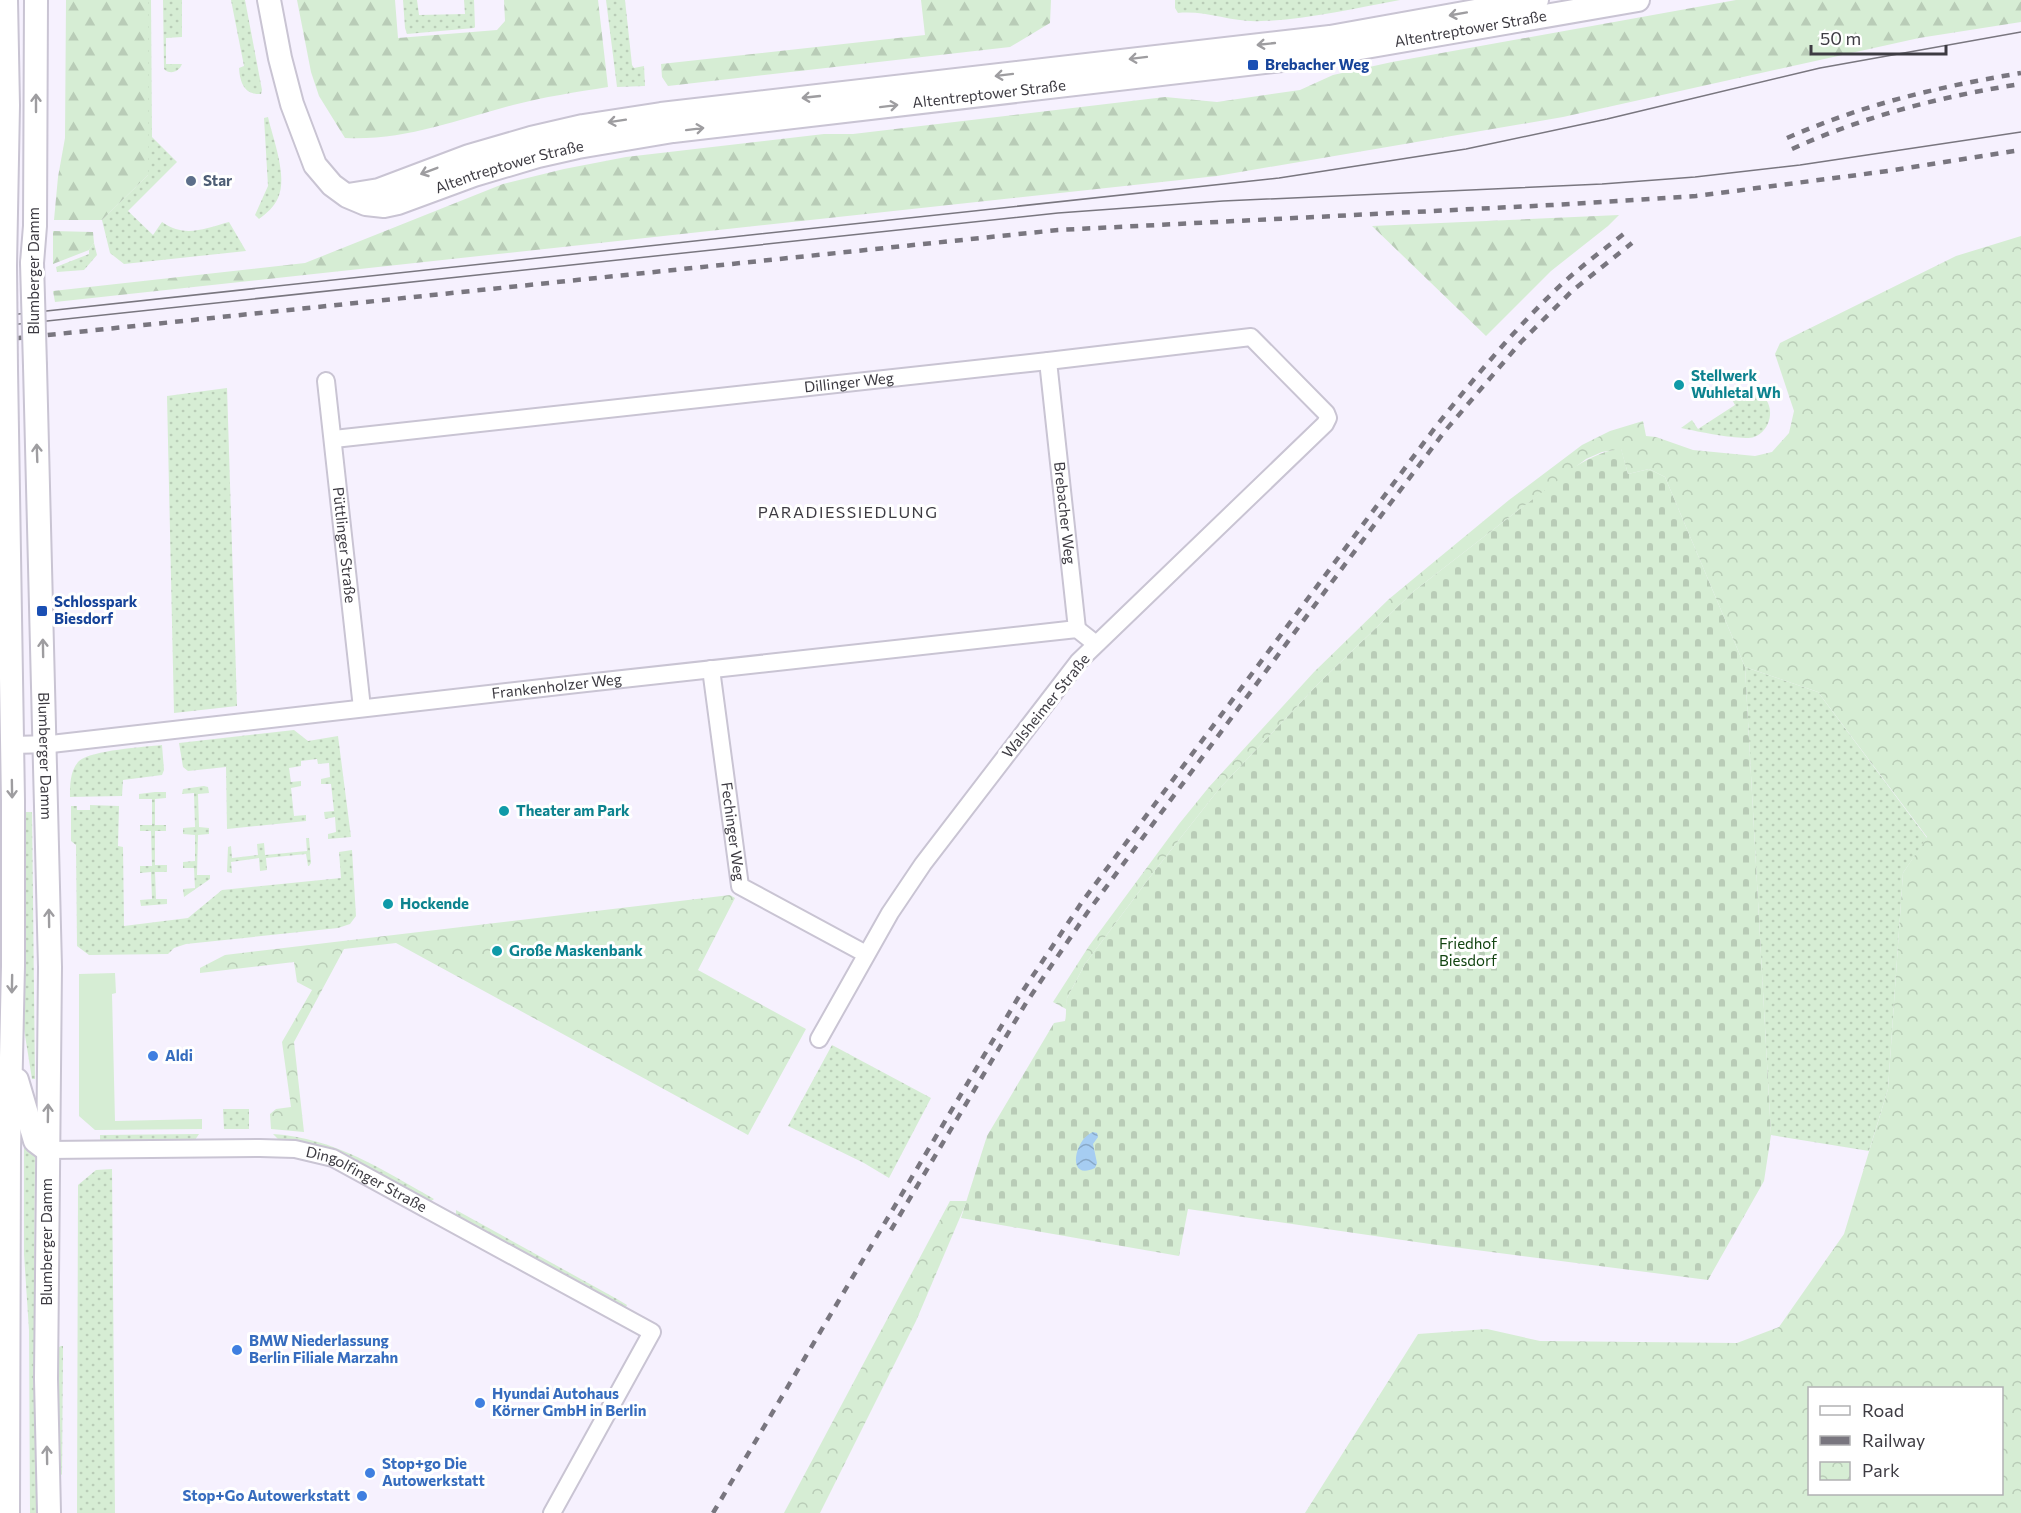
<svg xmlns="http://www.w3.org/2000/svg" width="2021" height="1513" font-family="Commissioner,sans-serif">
  <defs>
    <pattern id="grass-dots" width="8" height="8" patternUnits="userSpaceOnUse" patternTransform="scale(1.5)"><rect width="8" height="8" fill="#d6edd4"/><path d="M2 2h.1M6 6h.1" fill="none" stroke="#b9ccb7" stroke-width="1.8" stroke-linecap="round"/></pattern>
    <pattern id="forest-firs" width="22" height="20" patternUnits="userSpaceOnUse" patternTransform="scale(1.5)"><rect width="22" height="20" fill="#d6edd4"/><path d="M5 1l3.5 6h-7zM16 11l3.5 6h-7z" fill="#b9ccb7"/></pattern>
    <pattern id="cemetery-stones" width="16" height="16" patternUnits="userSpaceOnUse" patternTransform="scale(1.5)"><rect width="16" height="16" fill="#d6edd4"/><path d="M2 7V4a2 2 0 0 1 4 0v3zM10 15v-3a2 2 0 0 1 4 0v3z" fill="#b9ccb7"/></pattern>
    <pattern id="park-crowns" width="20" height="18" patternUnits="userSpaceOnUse" patternTransform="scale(1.5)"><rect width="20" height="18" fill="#d6edd4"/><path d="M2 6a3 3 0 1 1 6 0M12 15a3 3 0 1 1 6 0" fill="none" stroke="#b9ccb7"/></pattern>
    <pattern id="water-waves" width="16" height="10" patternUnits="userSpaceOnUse" patternTransform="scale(1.5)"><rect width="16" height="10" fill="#a6cdf2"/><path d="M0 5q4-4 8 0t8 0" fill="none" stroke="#88a8c6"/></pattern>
  </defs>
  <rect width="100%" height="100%" fill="#f6f1fe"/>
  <g fill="url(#grass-dots)">
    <path d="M148 0H151L152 137 177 162 128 211 153 235 162 222C185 238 203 229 229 222L246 251 124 264 110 253 102 220 148 175Z"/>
    <path d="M163 0H182V37L166 38V64H182C179 72 170 75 164 69Z"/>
    <path d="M231 0H245L262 90 261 94C244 95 240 82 239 68L244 66Z"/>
    <polygon points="403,0 417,0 419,15 465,14 464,0 474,0 475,27 474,28 407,34 405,28"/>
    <polygon points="606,0 625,0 632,65 634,68 644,66 645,86 617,87"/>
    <path d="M1175 0H1400C1356 8 1306 20 1261 21 1233 23 1206 10 1178 13L1175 8Z"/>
    <path d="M268 117C273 139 288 177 278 198 274 207 267 213 259 219L255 215 268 186 264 118Z"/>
    <polygon points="94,243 97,255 84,270 57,272 56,267 89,254 89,250"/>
    <polygon points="227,388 237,706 174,713 167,396"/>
    <path d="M1744 390C1750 391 1757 391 1762 395 1776 407 1771 431 1754 437 1743 441 1695 431 1681 428L1692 420 1698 429 1735 405 1730 396Z"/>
    <polygon points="1745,667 1818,692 1927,838 1903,873 1888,1089 1869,1151 1771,1135"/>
    <polygon points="294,730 308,741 338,736 351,837 328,839 328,834 336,832 335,817 325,819 324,812 334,811 331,784 321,784 321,779 330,777 329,763 318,764 317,759 301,761 301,766 289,768 291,782 301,781 301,786 291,788 294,816 306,815 306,821 227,829 226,767 188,771 183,767 179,743"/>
    <path d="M162 745 164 770 162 775 123 780 122 796 70 797C70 785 70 770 79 761 92 750 144 747 162 745Z"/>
    <polygon points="204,786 208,787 209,793 198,794 199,827 209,828 209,834 198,835 197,875 210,875 210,879 184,897 183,889 195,888 194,868 183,868 183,862 195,861 195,835 183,834 183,828 195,827 194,793 182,794 183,789"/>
    <polygon points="155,792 166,792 166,798 155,799 155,825 166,825 166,831 155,831 155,865 167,865 167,872 155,872 156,899 167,899 167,904 141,906 140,900 152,899 151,872 140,873 140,866 152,866 151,831 140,831 140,825 152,825 152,799 139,799 139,794"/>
    <polygon points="90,805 119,806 118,846 123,847 124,926 188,918 222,890 341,878 339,852 352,850 356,916 350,924 338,928 186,944 174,948 168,954 89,955 77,946 76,845 71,841 71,806 77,806 77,810 90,810"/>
    <polygon points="22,812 32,812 35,1079 32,1079 24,1029"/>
    <polygon points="306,838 309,838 311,863 309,866 308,866 306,854 266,858 267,870 260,871 259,858 231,862 232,873 227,872 228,847 231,846 232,858 258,855 257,844 264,843 265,855 307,851"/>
    <polygon points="832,1045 931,1098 889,1178 864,1163 788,1126"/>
    <polygon points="223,1109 249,1109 249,1129 224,1129"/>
    <polygon points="199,1134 195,1140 100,1140 100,1135"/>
    <path d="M273 1134C335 1138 381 1169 434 1199L430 1202C382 1175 334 1142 278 1139Z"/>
    <polygon points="30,1145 35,1148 34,1324 38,1513 30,1513 29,1330 24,1254 24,1146"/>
    <polygon points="112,1169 115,1513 77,1513 78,1185 96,1170"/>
    <polygon points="456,1210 617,1299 627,1305 626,1307 624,1308 456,1216"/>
    <polygon points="61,1346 63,1346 62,1475 58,1472 54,1350"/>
  </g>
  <g fill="url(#forest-firs)">
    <polygon points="66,0 148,0 148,175 102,220 54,220 58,177 65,138"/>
    <path d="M297 0H395L398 38 497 30 505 21 504 0H598L608 87C576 92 544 97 513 105 456 120 404 141 345 138L319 96 311 72Z"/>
    <polygon points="921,0 1051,0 1050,23 1010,47 668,86 662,77 661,64 925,35"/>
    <polygon points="1736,0 2021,0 2021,22 1919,38 1563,117 1217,176 55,302 53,291 305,263 503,184 564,169 626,157 824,134 853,134 1165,97 1217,102 1300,90 1333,75 1392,62"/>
    <polygon points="1619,215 1608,226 1551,271 1486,336 1372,226"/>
    <polygon points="53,231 93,232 94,243 89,250 53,264"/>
  </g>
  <path fill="url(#cemetery-stones)" d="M1621 448 1628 474 1649 469 1665 477 1745 667 1771 1135 1764 1181 1708 1280 1430 1244 1188 1209 1179 1256 961 1218 987 1136 1054 1023 1065 1021C1067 1013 1065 1006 1067 998L1085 964 1156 869 1219 789 1319 683 1414 591 1570 470C1587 459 1601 452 1621 448Z"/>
  <g fill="url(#park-crowns)" fill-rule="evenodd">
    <path d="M2021 236V1513H1305L1418 1334 1487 1329 1540 1341 1737 1343 1779 1327 1844 1234 1888 1089 1903 873 1927 837 1818 692 1745 667 1665 477 1649 469 1628 474 1621 449 1602 452 1586 459 1512 515 1414 591 1319 683 1219 789 1156 869 1085 964 1067 998 1066 1009 1053 1002 1089 946 1179 824 1209 787 1314 672 1389 599 1509 500 1582 445 1610 431 1643 421 1646 436 1656 437 1693 450 1755 456 1772 452 1789 433 1794 411 1775 354 1780 343 1956 256ZM1810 1388H2002V1494H1810Z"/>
    <polygon points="730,895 735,898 698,970 806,1029 748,1135 396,943 344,949 294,1042 304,1132 271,1129 270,1114 276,1109 291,1107 282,1042 312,990 297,982 294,962 200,973 200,968 225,955"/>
    <polygon points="950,1201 967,1201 916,1321 820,1513 784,1513"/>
  </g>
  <polygon fill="#d6edd4" points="115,973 116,993 112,994 115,1121 202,1119 202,1129 95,1130 79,1116 79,974"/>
  <path fill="url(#water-waves)" d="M1093 1132 1097 1133 1098 1137 1093 1144 1097 1163 1095 1168C1066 1182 1074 1139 1093 1132Z"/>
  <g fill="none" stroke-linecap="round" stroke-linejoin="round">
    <defs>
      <g id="minor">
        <path id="s1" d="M1048 361 1077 629"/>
        <path id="s2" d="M326 381 362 708"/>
        <path id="s3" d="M334 439 1048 361 1251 337 1326 413 1328 418 1325 424 1078 662 923 864 890 913 819 1039"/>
        <path id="s4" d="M711 669 740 886 866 954"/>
        <path id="s5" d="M12 745 51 744 577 684 1077 629 1096 644"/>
        <path id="s6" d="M47 1150 260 1148 295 1149 333 1158 652 1332 552 1513"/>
      </g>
      <g id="secondary">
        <path id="s7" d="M269 0 280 58 292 104 315 165 332 185 347 196 366 204 384 206 398 203 474 175 538 156 578 147 673 131 1308 57 1638 0"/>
        <polyline points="348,195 379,190 469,156 531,138 583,126 661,114 1330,37 1537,0"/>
        <polyline points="32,263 35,226 36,0"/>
        <polyline points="5,266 8,105 6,0"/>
        <path id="s8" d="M35 366 50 967 46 1379 49 1513"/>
        <polyline points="6,369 13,801 13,966 9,1150 8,1513"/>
        <polyline points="17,1080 35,1141 47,1150"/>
      </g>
    </defs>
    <use href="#minor" stroke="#c9c4d3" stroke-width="20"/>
    <use href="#secondary" stroke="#c9c4d3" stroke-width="26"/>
    <use href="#minor" stroke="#fff" stroke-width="16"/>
    <use href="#secondary" stroke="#fff" stroke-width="22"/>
    <g stroke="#79767f" stroke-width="1.5">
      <polyline points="0,316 1279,178 1466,149 1607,119 1820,68 2021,32"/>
      <polyline points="0,326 1058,213 1223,201 1602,184 1695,177 1800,165 2021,132"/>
    </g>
    <g stroke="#79767f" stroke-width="4.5" stroke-dasharray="8 8" stroke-linecap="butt">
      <path d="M1787 138C1865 104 1937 87 2021 73"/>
      <path d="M1792 149C1864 116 1943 96 2021 84"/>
      <polyline points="0,340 1058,230 1552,205 1696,196 1888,171 2021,150"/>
      <polyline points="891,1230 1026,1003 1087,913 1383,513 1445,431 1521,342 1572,291 1632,243"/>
      <path d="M713 1513 1018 998 1082 902 1437 425C1476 376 1517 326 1563 283 1583 265 1604 249 1625 233"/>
    </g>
    <defs>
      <g id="secondary-bridge">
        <polyline points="32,263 35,366"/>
        <polyline points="5,266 6,369"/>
      </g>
    </defs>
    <use href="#secondary-bridge" stroke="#c9c4d3" stroke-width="26" stroke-linecap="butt"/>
    <use href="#secondary-bridge" stroke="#fff" stroke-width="22"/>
  </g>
  <defs><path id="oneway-shaft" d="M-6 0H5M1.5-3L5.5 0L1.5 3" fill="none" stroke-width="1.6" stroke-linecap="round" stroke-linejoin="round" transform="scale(1.5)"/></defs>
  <g stroke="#9e9da0">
    <use href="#oneway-shaft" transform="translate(1458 14) rotate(170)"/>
    <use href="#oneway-shaft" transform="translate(1266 44) rotate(174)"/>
    <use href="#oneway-shaft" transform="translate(1138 58) rotate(173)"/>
    <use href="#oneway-shaft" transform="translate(1004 75) rotate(173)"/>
    <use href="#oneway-shaft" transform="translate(811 97) rotate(174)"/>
    <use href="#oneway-shaft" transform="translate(36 103) rotate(-90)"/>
    <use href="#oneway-shaft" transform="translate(889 106) rotate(-7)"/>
    <use href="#oneway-shaft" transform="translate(617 121) rotate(171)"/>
    <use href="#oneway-shaft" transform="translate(695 129) rotate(-7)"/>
    <use href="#oneway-shaft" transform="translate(429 171) rotate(159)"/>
    <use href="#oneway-shaft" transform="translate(37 453) rotate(-92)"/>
    <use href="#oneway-shaft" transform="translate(43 648) rotate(-91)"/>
    <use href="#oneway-shaft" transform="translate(12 789) rotate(89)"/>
    <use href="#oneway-shaft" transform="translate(49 918) rotate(-91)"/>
    <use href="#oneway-shaft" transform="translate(12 984) rotate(91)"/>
    <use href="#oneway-shaft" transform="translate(48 1113) rotate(-89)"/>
    <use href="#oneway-shaft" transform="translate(47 1455) rotate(-91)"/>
  </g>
  <g fill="#1a4fb4" stroke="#fff" stroke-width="2">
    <rect x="1247" y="59" width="12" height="12" rx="3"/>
    <rect x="36" y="605" width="12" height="12" rx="3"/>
  </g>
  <circle fill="#5c6f8a" stroke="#fff" stroke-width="2" cx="191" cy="181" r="6"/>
  <g fill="#0f9aa8" stroke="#fff" stroke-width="2">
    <circle cx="1679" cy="385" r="6"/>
    <circle cx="504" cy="811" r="6"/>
    <circle cx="388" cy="904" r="6"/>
    <circle cx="497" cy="951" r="6"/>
  </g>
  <g fill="#3f7fe0" stroke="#fff" stroke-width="2">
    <circle cx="153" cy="1056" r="6"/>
    <circle cx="237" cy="1350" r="6"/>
    <circle cx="480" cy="1403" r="6"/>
    <circle cx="370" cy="1473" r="6"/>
    <circle cx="362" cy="1496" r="6"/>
  </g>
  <g text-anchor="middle" stroke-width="6" stroke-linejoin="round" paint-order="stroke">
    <g font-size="15" fill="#3d3b42" stroke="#fff">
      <text dy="5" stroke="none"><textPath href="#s7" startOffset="1359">Altentreptower Straße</textPath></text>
      <text dy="5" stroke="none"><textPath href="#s7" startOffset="873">Altentreptower Straße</textPath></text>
      <text dy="5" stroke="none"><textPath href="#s7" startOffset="387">Altentreptower Straße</textPath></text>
      <text transform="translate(34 271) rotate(-90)" y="5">Blumberger Damm</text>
      <text dy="5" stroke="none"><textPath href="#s3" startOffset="518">Dillinger Weg</textPath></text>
      <text dy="5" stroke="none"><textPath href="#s1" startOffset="153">Brebacher Weg</textPath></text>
      <text dy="5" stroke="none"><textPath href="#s2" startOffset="165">Püttlinger Straße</textPath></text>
      <text dy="5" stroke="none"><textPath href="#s5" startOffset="548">Frankenholzer Weg</textPath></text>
      <text transform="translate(1046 706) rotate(-51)" y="5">Walsheimer Straße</text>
      <text dy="5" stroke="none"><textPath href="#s8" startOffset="390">Blumberger Damm</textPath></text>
      <text dy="5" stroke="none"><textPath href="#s4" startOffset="164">Fechinger Weg</textPath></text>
      <text dy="5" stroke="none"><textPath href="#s6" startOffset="326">Dingolfinger Straße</textPath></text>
      <text transform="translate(47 1242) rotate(-90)" y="5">Blumberger Damm</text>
    </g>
    <g font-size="15" font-weight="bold" fill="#164399" stroke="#fff" text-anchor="start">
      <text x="1265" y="70">Brebacher Weg</text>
      <text x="54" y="607">Schlosspark<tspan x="54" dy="17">Biesdorf</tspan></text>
    </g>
    <g font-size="15" font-weight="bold" fill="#4e5e75" stroke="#fff" text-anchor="start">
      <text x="203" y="186">Star</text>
    </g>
    <g font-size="15" font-weight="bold" fill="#0d838f" stroke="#fff" text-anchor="start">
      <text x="1691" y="381">Stellwerk<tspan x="1691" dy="17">Wuhletal Wh</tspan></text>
      <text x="516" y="816">Theater am Park</text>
      <text x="400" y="909">Hockende</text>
      <text x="509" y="956">Große Maskenbank</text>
    </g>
    <g font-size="15" fill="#114310" stroke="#fff">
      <text x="1468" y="949">Friedhof<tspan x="1468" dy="17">Biesdorf</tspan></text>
    </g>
    <g font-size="15" font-weight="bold" fill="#366cbe" stroke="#fff" text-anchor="start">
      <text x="165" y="1061">Aldi</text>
      <text x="249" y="1346">BMW Niederlassung<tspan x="249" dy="17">Berlin Filiale Marzahn</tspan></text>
      <text x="492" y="1399">Hyundai Autohaus<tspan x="492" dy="17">Körner GmbH in Berlin</tspan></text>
      <text x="382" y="1469">Stop+go Die<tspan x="382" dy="17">Autowerkstatt</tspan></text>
      <text x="350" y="1501" text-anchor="end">Stop+Go Autowerkstatt</text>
    </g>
    <g font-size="16" letter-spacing="1.5" fill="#3d3b42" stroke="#fff">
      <text x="848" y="518">PARADIESSIEDLUNG</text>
    </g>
  </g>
  <rect x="1808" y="1387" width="195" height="108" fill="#ffffff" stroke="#b1b1b3" stroke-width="1.5"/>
  <rect x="1820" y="1406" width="30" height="9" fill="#ffffff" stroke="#b1b1b3" stroke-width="1.5"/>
  <text x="1862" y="1417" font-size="18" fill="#3d3b42">Road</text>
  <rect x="1820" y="1436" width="30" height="9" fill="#79767f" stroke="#b1b1b3" stroke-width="1.5"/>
  <text x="1862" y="1447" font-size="18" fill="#3d3b42">Railway</text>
  <rect x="1820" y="1462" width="30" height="18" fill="url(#park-crowns)" stroke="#b1b1b3" stroke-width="1.5"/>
  <text x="1862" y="1477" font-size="18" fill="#3d3b42">Park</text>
  <path d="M1811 45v9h135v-9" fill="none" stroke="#3d3b42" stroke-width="3"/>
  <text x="1820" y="45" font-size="18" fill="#3d3b42" stroke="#ffffff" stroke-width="4.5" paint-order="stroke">50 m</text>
</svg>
